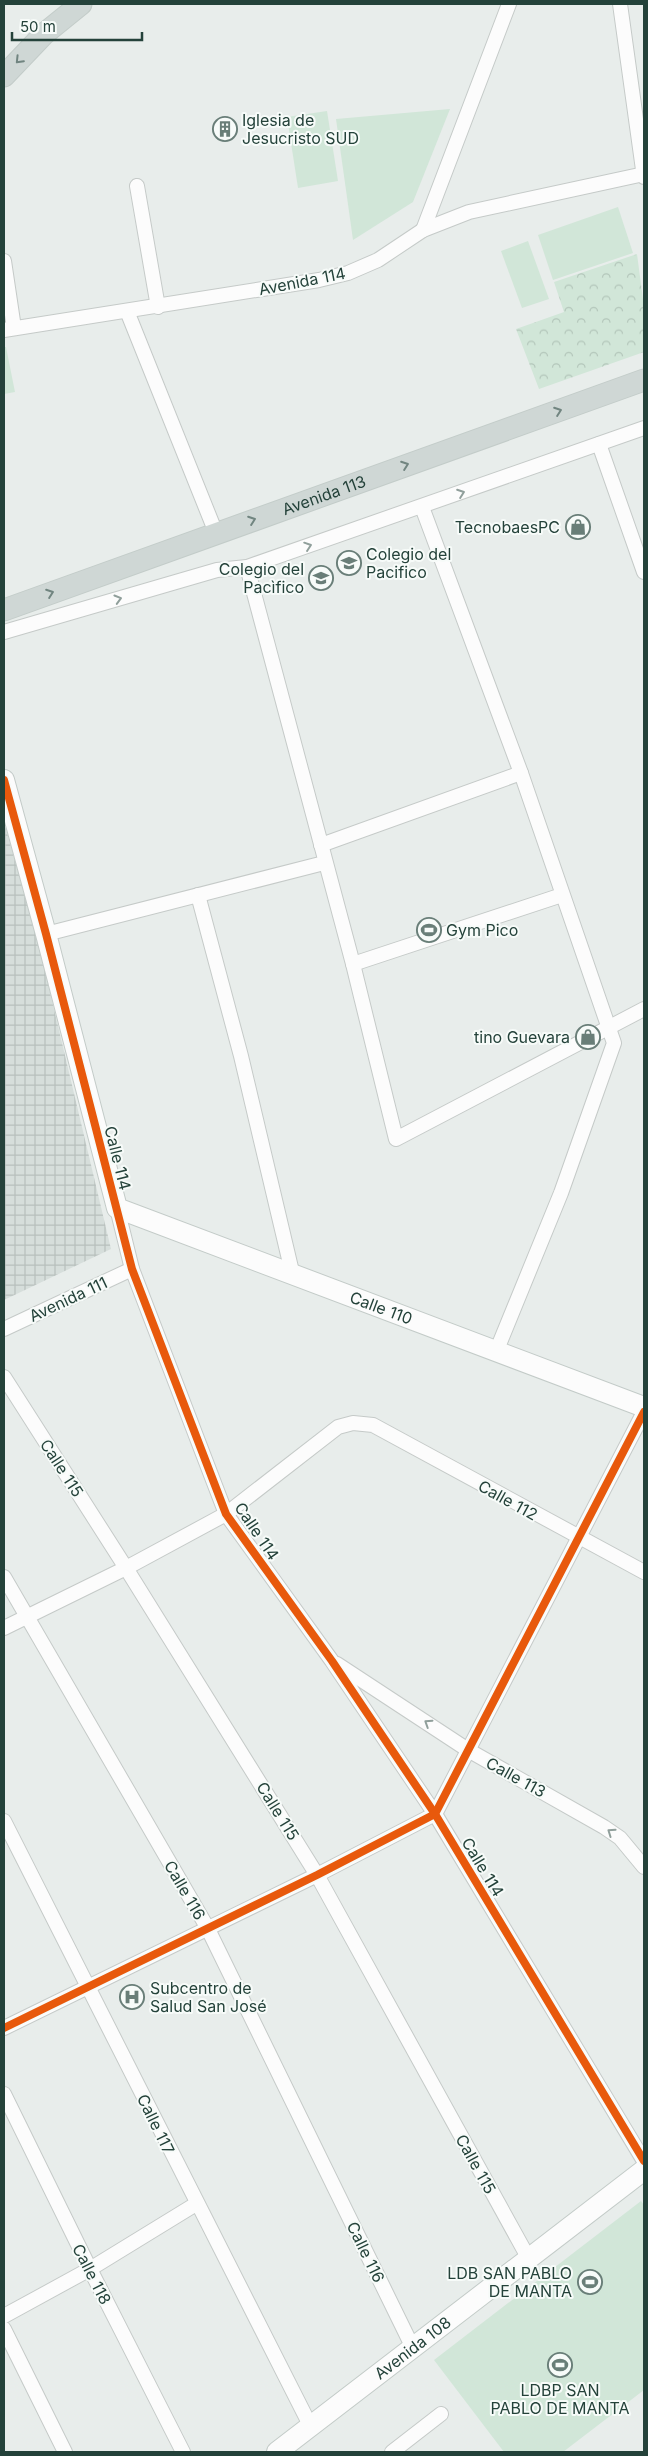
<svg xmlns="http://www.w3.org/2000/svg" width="648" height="2456" font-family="Inter,sans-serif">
  <defs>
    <pattern id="industrial-grid" width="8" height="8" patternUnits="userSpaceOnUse" patternTransform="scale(1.25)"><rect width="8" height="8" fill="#d6dedb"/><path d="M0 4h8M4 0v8" fill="none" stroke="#b8c0bd"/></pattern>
    <pattern id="park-crowns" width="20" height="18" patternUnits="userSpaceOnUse" patternTransform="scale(1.25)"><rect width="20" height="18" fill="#d1e6d8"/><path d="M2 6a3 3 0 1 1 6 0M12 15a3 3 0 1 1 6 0" fill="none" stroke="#b3c6ba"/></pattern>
  </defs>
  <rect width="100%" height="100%" fill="#e8edeb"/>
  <polygon fill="url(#industrial-grid)" points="4,822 39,946 111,1249 4,1300"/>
  <g fill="#d1e6d8">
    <polygon points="450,109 413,202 353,240 336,119"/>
    <polygon points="327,111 338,181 298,188 287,117"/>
    <polygon points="618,207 633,253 553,280 538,235"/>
    <polygon points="528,241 549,299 522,308 501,251"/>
    <polygon points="4,347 6,347 15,392 4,394"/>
    <polygon points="641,2201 644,2205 644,2390 563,2452 504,2452 434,2360"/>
  </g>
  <polygon fill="url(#park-crowns)" points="637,254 644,307 644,352 539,389 516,329 564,312 554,282"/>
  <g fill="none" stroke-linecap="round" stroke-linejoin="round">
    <defs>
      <g id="street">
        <polyline points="620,4 644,177"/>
        <polyline points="137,186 158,307"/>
        <polyline points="423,230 509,4"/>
        <polyline points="4,261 14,328"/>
        <polyline points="127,311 216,533"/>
        <polyline points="4,330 319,280 348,273 378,260 423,230 469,212 644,174"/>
        <polyline points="599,444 644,572"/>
        <polyline points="422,507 521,773 614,1043 561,1193 496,1352"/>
        <polyline points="247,567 353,964 396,1139 644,1009"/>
        <polyline points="4,632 217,570 247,567 644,428"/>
        <polyline points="321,845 521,773"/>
        <polyline points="198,895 241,1056 293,1276"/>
        <polyline points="46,934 324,863"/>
        <polyline points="353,964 562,895"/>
        <polyline points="117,1208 132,1269 226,1514 332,1661 435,1814 644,2161"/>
        <polyline points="4,1329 132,1269"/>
        <polyline points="4,1377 126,1568 317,1875 529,2259"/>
        <polyline points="4,1577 207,1927 413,2348"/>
        <polyline points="4,1628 126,1568 226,1514 338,1427 353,1423 373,1425 644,1572"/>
        <polyline points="337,1664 468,1750 604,1827 620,1838 644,1867"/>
        <polyline points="4,1821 311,2427"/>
        <polyline points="4,2028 317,1875 435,1814 644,1412"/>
        <polyline points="4,2094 90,2269 183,2452"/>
        <polyline points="4,2316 90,2269 196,2204"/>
        <polyline points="4,2329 65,2452"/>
        <polyline points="392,2452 441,2414"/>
      </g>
      <g id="secondary">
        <path id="s1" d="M4 780 46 934 117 1208 644 1407"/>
        <path id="s2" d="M277 2452 644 2170"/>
      </g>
      <g id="primary">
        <polyline points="4,76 44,34 81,4"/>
        <path id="s3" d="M4 610 644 380"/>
      </g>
    </defs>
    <use href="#street" stroke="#c5cac8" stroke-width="16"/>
    <use href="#secondary" stroke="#c3cbc8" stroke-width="22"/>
    <use href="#primary" stroke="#c3ccc9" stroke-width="23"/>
    <use href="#street" stroke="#fcfcfc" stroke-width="14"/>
    <use href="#secondary" stroke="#fcfcfc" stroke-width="20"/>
    <use href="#primary" stroke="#cfd7d5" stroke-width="21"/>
    <defs>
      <g id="cycleway">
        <polyline points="4,780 46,934 132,1269 226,1514 332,1661 435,1814 644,2161"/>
        <polyline points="4,2028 317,1875 435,1814 644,1412"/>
      </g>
    </defs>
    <use href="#cycleway" stroke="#f7fbf9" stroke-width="11"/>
    <use href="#cycleway" stroke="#e8590c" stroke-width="8"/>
  </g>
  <defs><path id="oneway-chevron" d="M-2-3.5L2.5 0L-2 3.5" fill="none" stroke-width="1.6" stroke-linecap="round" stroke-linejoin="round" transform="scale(1.25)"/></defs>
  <g stroke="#718580">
    <use href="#oneway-chevron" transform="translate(19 60) rotate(134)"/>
    <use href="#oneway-chevron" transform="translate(558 411) rotate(-20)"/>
    <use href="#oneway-chevron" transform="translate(405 465) rotate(-20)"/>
    <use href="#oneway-chevron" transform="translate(252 520) rotate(-20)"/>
    <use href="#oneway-chevron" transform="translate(50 593) rotate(-20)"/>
  </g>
  <g stroke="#909f9b">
    <use href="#oneway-chevron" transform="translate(461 493) rotate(-20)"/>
    <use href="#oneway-chevron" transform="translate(308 546) rotate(-19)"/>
    <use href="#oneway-chevron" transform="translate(118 599) rotate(-16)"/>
    <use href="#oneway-chevron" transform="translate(428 1723) rotate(-147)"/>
    <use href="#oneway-chevron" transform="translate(611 1832) rotate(-145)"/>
  </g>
  <defs>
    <symbol id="building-ring" viewBox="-11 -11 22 22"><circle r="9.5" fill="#f7fbf9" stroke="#697e78" stroke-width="1.5"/><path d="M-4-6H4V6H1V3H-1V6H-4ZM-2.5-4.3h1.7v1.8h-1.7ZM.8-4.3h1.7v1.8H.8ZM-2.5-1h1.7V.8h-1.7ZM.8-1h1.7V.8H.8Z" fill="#697e78"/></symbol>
    <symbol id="shop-ring" viewBox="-11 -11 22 22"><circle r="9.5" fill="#f7fbf9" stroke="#697e78" stroke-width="1.5"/><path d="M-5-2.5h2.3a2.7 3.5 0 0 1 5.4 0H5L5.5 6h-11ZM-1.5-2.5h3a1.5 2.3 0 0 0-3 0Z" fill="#697e78"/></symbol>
    <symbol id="university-ring" viewBox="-11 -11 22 22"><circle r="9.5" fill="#f7fbf9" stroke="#697e78" stroke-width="1.5"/><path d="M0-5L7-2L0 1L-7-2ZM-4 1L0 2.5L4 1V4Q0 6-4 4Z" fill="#697e78"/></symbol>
    <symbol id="school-ring" viewBox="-11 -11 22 22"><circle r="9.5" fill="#f7fbf9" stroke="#697e78" stroke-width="1.5"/><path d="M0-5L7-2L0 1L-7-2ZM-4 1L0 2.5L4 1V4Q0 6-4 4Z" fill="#697e78"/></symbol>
    <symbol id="stadium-ring" viewBox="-11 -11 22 22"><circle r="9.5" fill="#f7fbf9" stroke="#697e78" stroke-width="1.5"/><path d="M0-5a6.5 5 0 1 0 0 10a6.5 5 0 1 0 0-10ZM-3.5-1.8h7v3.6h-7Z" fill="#697e78"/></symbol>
    <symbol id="hospital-ring" viewBox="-11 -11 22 22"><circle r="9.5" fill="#f7fbf9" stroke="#697e78" stroke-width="1.5"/><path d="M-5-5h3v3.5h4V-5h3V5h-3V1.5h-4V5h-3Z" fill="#697e78"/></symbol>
  </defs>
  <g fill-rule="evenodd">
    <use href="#building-ring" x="211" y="115" width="28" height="28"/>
    <use href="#shop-ring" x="564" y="513" width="28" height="28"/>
    <use href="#university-ring" x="335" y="549" width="28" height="28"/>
    <use href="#school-ring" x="307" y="564" width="28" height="28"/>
    <use href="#stadium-ring" x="415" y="916" width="28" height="28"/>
    <use href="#shop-ring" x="574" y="1023" width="28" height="28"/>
    <use href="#hospital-ring" x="118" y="1983" width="28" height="28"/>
    <use href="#stadium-ring" x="576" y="2268" width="28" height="28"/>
    <use href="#stadium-ring" x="546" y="2351" width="28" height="28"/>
  </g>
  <g text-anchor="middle" stroke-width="4" stroke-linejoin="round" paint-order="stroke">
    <g font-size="16" fill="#24423a" stroke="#f7fbf9" text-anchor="start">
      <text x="242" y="126">Iglesia de<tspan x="242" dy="18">Jesucristo SUD</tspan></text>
      <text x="560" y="533" text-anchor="end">TecnobaesPC</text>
      <text x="366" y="560">Colegio del<tspan x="366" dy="18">Pacifico</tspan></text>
      <text x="304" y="575" text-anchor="end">Colegio del<tspan x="304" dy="18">Pacìfico</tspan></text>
      <text x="446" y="936">Gym Pico</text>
      <text x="570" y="1043" text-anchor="end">tino Guevara</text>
      <text x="150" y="1994">Subcentro de<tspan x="150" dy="18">Salud San José</tspan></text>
      <text x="572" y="2279" text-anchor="end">LDB SAN PABLO<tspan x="572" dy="18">DE MANTA</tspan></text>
      <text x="560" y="2396" text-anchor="middle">LDBP SAN<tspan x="560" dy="18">PABLO DE MANTA</tspan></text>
    </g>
    <g font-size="16" fill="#24423a" stroke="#f7fbf9">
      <text transform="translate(302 281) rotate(-11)" y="6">Avenida 114</text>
      <text dy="6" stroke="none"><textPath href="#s3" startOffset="340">Avenida 113</textPath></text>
      <text transform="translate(118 1158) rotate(76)" y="6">Calle 114</text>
      <text transform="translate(68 1299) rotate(-25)" y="6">Avenida 111</text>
      <text dy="6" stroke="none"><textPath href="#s1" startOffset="725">Calle 110</textPath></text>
      <text transform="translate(62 1468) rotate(57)" y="6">Calle 115</text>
      <text transform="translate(508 1500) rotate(29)" y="6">Calle 112</text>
      <text transform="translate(257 1531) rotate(56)" y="6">Calle 114</text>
      <text transform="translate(516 1777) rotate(29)" y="6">Calle 113</text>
      <text transform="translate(278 1811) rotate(58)" y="6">Calle 115</text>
      <text transform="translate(483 1867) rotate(59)" y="6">Calle 114</text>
      <text transform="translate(185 1890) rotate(60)" y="6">Calle 116</text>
      <text transform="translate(156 2124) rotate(64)" y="6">Calle 117</text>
      <text transform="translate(476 2164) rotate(61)" y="6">Calle 115</text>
      <text transform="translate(366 2252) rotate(64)" y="6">Calle 116</text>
      <text transform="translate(92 2274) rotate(63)" y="6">Calle 118</text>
      <text dy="6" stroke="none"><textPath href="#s2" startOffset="171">Avenida 108</textPath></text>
    </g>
  </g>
  <rect width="648" height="2456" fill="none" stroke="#24423a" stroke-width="10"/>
  <path d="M12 32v8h130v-8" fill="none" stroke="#24423a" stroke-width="2.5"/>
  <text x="20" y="32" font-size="15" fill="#24423a" stroke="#f7fbf9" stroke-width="4" paint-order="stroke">50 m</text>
</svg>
